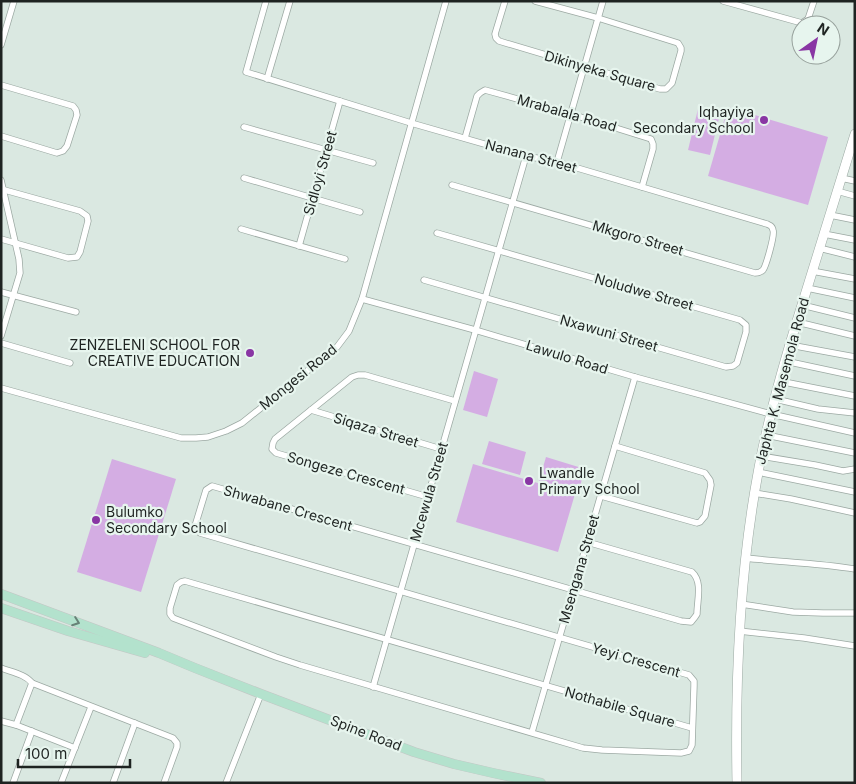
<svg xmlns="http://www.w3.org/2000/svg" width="856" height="784" font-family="Inter,sans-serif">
  <rect width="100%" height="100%" fill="#dae8e1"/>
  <g fill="#d4ade3">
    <polygon points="728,107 828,137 808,205 708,176"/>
    <polygon points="698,109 720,114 710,155 688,150"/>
    <polygon points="474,371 498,379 487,417 463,410"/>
    <polygon points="489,441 526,452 520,475 482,464"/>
    <polygon points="546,457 585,469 578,493 539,481"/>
    <polygon points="112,459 176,479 141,592 77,572"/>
    <polygon points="473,464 575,494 558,552 456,522"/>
  </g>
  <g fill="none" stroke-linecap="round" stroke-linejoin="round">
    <defs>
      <g id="street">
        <path d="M266 1 246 72 411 123 526 156 557 162 767 224C771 226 772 226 773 230 775 235 766 266 763 270 760 273 758 273 755 273L452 185"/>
        <polyline points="505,1 495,34 496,38 499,41 660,89 666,89 672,83 681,51 681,48 678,43 598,18 535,1"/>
        <polyline points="723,1 802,23 808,19 814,1"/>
        <polyline points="1,45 14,1"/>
        <polyline points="267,79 290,1"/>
        <polyline points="1,85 73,106 76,110 77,115 67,146 63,151 57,153 1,136"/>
        <polyline points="244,127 373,163"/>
        <polyline points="465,138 477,96 480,93 485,90 571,114 651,139 653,144 653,149 642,187"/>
        <polyline points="557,162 603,1"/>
        <polyline points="244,178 360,212"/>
        <polyline points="841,178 855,181"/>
        <polyline points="1,180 19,259 20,273 1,336"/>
        <polyline points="1,189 80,211 87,216 88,221 80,252 77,257 68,258 1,239"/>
        <polyline points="837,191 855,196"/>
        <polyline points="830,215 855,220"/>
        <polyline points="241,229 345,259"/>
        <polyline points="824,234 855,240"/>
        <polyline points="299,246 340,101"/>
        <polyline points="819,248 855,257"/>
        <polyline points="812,271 855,279"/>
        <polyline points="424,280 726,367 733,366 737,363 746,332 746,325 740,320 437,233"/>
        <polyline points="807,288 855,298"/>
        <polyline points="1,292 76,312"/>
        <polyline points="362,299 475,330 635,377 771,414 855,433"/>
        <polyline points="802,305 855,318"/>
        <polyline points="797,322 855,336"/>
        <polyline points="1,343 70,363"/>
        <polyline points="790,345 855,357"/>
        <polyline points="785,361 855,376"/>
        <polyline points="779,381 855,396"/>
        <polyline points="1,388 181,438 196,438 208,437 226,431 242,423 337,347 349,331 362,299 446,1"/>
        <polyline points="775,399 818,409 855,413"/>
        <polyline points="311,410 441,449"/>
        <polyline points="766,435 855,453"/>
        <polyline points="761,456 815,465 843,471 855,469"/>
        <polyline points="758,472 855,492"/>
        <polyline points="754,493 791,499 855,513"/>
        <polyline points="601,496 697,523 700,522 705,516 711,485 710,480 705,473 615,446"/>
        <polyline points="428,497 276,453 272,449 273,443 275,439 352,377 358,375 365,375 455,401"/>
        <path d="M587 542 692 572C703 582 697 601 697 614L695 617 691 622 681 621 212 486 206 490 195 526 196 528 200 533 689 675 694 681V686L692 745 689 751 681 753 602 750 583 748 300 665 276 657 173 618 170 614V608L177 585 181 582 185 581 692 728"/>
        <path d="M745 558C781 562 818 563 855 569"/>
        <polyline points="741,604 793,612 823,613 855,613"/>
        <polyline points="739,631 804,638 855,646"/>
        <path d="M1 668C11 672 25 674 32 683"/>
        <polyline points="373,687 526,156"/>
        <polyline points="1,721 16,725"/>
        <polyline points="532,732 635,377"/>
        <polyline points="75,748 16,725 32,683 173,738 177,743 177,747 164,783"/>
        <polyline points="13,783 32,731"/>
        <polyline points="61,783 91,707"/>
        <polyline points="113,783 135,723"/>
        <polyline points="226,783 261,694"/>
      </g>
      <path id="secondary" d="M737 783C735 679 739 575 758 473 768 417 784 362 801 308 819 250 837 192 855 134"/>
      <g id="primary">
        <polyline points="1,594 159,653 195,668 261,694 414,752 454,764 493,773 541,783"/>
        <polyline points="1,608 68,631 145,653"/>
      </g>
    </defs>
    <use href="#street" stroke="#9ca9a3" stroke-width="7"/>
    <use href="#secondary" stroke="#9ca9a3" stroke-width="10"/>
    <use href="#primary" stroke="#c4c6c5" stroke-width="10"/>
    <use href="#street" stroke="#fff" stroke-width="5.5"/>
    <use href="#secondary" stroke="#fff" stroke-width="9"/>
    <use href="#primary" stroke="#b3e2cd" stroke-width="9"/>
  </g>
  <defs><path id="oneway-chevron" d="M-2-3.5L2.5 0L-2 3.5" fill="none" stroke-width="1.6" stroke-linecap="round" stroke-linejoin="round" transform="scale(1.25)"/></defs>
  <use stroke="#688277" href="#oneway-chevron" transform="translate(76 622) rotate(20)"/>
  <g fill="#8936a4" stroke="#e7f5ee" stroke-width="2">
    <circle cx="764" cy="120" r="5"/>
    <circle cx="250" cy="353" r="5"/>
    <circle cx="529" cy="481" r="5"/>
    <circle cx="96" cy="520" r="5"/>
  </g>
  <g text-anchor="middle" stroke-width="4.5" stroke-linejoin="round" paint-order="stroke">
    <g font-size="14" fill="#1e2321" stroke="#e7f5ee">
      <text transform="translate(600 71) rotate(16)" y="5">Dikinyeka Square</text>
      <text transform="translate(567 113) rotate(16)" y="5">Mrabalala Road</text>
      <text transform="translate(531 156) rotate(15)" y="5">Nanana Street</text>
      <text transform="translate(320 173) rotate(-74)" y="5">Sidloyi Street</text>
      <text transform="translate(638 238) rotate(16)" y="5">Mkgoro Street</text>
      <text transform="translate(644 292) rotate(16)" y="5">Noludwe Street</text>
      <text transform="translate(609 333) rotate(16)" y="5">Nxawuni Street</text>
      <text transform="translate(567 357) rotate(17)" y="5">Lawulo Road</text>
      <text transform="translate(298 377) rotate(-39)" y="5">Mongesi Road</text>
      <text transform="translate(782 381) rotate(-75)" y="5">Japhta K. Masemola Road</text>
      <text transform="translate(376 430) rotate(17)" y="5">Siqaza Street</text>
      <text transform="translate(346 473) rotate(16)" y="5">Songeze Crescent</text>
      <text transform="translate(429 492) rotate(-74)" y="5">Mcewula Street</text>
      <text transform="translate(288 508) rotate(16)" y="5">Shwabane Crescent</text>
      <text transform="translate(579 569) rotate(-74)" y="5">Msengana Street</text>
      <text transform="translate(636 660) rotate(16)" y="5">Yeyi Crescent</text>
      <text transform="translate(620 707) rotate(16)" y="5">Nothabile Square</text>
      <text transform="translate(366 733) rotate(21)" y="5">Spine Road</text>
    </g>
    <g font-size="14" fill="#1e2321" stroke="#e7f5ee" text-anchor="end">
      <text x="754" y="117">Iqhayiya<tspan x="754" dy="16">Secondary School</tspan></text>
      <text x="240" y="350">ZENZELENI SCHOOL FOR<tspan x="240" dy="16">CREATIVE EDUCATION</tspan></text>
      <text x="539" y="478" text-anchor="start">Lwandle<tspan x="539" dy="16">Primary School</tspan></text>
      <text x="106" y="517" text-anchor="start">Bulumko<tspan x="106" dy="16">Secondary School</tspan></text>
    </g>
  </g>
  <rect width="856" height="784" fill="none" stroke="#1e2321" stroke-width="5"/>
  <g transform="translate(816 40) rotate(33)"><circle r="24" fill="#e7f5ee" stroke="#97a19c"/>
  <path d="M0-4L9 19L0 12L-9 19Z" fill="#8936a4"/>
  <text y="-8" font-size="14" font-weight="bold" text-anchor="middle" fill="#1e2321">N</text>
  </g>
  <path d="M18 759v8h112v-8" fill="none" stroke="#1e2321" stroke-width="2.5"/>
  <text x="25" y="759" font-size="15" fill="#1e2321" stroke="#e7f5ee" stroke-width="4" paint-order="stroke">100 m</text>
</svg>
